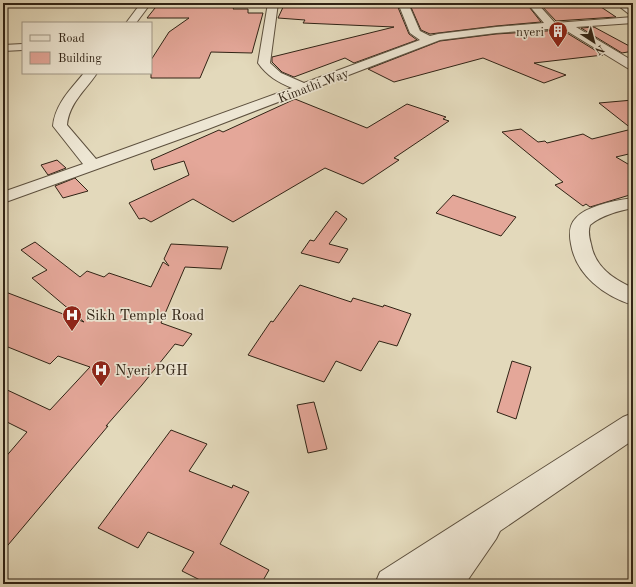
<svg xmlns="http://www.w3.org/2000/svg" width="636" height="587" font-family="'Old Standard TT',serif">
  <rect width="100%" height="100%" fill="#e3d9bb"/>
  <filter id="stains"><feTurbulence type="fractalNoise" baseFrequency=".005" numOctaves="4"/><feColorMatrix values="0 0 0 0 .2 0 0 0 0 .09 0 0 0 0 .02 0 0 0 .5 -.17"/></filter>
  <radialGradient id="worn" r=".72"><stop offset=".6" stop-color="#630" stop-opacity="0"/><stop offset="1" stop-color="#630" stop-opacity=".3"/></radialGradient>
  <g fill="#e4a799" stroke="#302315">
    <polygon points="159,3 237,3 233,9 248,9 248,13 263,13 252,53 211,52 200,78 151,78 151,60 169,32 189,18 147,18"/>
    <polygon points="285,3 393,3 397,5 409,34 417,40 354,63 345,58 294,77 282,72 272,62 272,57 394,27 303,23 305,20 278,18"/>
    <polygon points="495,3 526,3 541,22 496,26 430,34 421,30 410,5 497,6"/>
    <polygon points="539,3 553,3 555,4 573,3 578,6 586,7 590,5 598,5 616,17 556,21"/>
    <polygon points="594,27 633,48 633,51 622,53 581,28"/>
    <polygon points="562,30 603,55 534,63 566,75 544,83 483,58 394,82 368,69 440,41 496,34"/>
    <polygon points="295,99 367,128 407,104 446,117 443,119 449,121 394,158 399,160 363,184 325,168 233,222 193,199 151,222 144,218 139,219 129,203 189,175 184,161 154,170 151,160 219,130 223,132"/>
    <polygon points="633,100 633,153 616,157 633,167 633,194 590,207 586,204 583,206 555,185 563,182 502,132 521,129 538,142 545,141 547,143 583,134 592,139 632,129 599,103"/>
    <polygon points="57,160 66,168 48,175 41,165"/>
    <polygon points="75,178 88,191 63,198 55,186"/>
    <polygon points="453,195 516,217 501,236 436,213"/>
    <polygon points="336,211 347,219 329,244 348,249 339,263 301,253 310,240 314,241"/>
    <polygon points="35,242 80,277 87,271 104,277 109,273 151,287 163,262 169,266 164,259 171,244 228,247 221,269 185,267 161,323 192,334 183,346 175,344 142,385 106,426 108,426 3,551 3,460 27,432 3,420 3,388 50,410 90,367 58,356 50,364 3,345 3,291 84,322 32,278 47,270 21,250"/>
    <polygon points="300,285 351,302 353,298 383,307 384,305 411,314 397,346 379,341 361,371 336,361 324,382 248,355 271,321 273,322"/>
    <polygon points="512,361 531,367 516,419 497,412"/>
    <polygon points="314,402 327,449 308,453 297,405"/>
    <polygon points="171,430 207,444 189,471 232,488 233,485 249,492 220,544 269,570 261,584 208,584 182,571 194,552 148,532 138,548 98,528"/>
  </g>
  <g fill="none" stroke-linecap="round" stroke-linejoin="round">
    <defs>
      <g id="minor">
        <polygon points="141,3 151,3 136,23 126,23"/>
        <path d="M268 3H278L270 63 281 73 304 83 420 40 410 33 398 3H408L420 31 430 36 438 34 496 27 544 23 527 3H537L555 23 633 17V23L576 27 633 61V70L629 69 562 28 496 33 440 40 208 129 3 203V192L83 164 53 126C55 104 71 89 84 73H97C86 90 69 103 67 125L96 159 292 88C278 82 267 76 258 63Z"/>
        <polygon points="615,3 626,3 633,8 633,15 629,14"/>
        <polygon points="23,44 23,50 3,51 3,45"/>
        <path d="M633 198V208C618 211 602 215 590 225 588 231 589 237 591 244 595 267 613 279 633 288V305C604 296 576 275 571 244 569 234 569 225 576 218 586 206 617 200 633 198Z"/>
        <polygon points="633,413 633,440 500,531 496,539 465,584 427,584 429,579 422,584 375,584 380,572 623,417"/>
      </g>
      <polygon id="tertiary" points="576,3 591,3 586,6 578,5"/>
    </defs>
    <use href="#minor" stroke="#5d503e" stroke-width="2"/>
    <use href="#tertiary" stroke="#5d503e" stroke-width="2"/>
    <use href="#minor" fill="#ede6d3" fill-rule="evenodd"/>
    <use href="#tertiary" fill="#ede6d3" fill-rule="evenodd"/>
  </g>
  <defs>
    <symbol id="building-pin" viewBox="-11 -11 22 30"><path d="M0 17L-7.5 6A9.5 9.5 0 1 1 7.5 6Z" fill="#8f2418" stroke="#ede6d3"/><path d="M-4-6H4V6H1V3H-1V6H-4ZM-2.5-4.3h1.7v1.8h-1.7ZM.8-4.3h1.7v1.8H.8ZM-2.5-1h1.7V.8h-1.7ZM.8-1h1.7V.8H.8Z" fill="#fff"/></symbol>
    <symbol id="hospital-pin" viewBox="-11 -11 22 30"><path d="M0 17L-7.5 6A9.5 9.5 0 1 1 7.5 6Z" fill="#8f2418" stroke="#ede6d3"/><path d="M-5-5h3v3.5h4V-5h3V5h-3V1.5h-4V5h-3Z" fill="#fff"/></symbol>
  </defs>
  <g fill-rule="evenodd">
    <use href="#building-pin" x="547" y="20" width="22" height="30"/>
    <use href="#hospital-pin" x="61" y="304" width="22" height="30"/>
    <use href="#hospital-pin" x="90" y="359" width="22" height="30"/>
  </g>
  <g text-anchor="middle" stroke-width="3.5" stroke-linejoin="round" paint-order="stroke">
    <g font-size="13" fill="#302315" stroke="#ede6d3" text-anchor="end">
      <text x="544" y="36">nyeri</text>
    </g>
    <g font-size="13" fill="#302315" stroke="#ede6d3">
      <text transform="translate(313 85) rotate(-21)" y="5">Kimathi Way</text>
    </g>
    <g font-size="15" fill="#302315" stroke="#ede6d3" text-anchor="start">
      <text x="86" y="320">Sikh Temple Road</text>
      <text x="115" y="375">Nyeri PGH</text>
    </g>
  </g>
  <rect width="636" height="587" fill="none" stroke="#e3d9bb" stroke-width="16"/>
  <rect x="4" y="4" width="628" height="579" fill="none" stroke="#302315" stroke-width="2"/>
  <rect x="8" y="8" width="620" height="571" fill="none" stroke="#302315"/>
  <rect x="22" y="22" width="130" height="52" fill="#ede6d3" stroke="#a19887"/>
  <rect x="30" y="35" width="20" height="6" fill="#ede6d3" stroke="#a19887"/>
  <text x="58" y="42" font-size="12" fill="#302315">Road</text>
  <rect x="30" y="52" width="20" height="12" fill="#e4a799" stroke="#a19887"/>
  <text x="58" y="62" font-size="12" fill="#302315">Building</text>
  <g transform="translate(594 42) rotate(144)" stroke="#ede6d3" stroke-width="3" paint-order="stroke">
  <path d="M0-3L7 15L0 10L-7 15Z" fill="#302315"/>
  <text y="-6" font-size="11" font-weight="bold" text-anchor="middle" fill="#302315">N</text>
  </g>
  <rect width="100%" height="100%" filter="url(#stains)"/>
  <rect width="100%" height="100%" fill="url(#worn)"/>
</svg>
